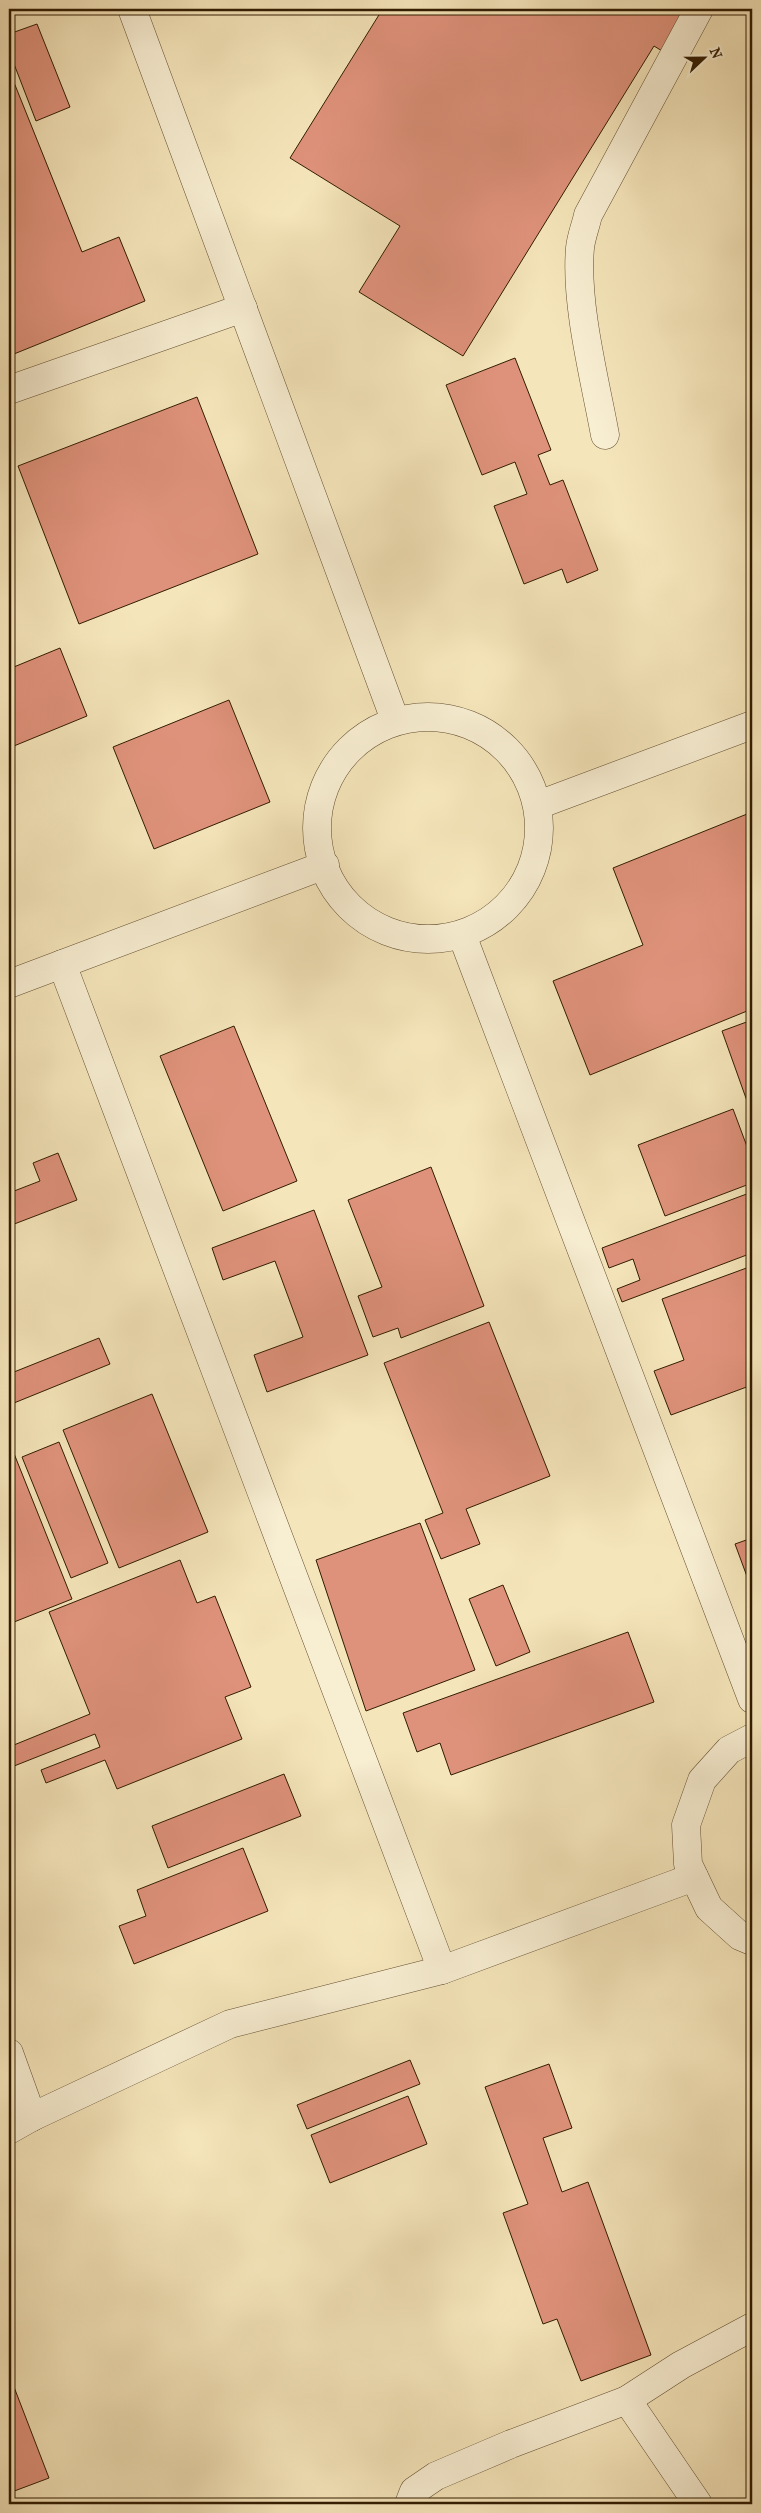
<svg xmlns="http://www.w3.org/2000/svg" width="761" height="2513" font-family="'IM FELL French Canon',serif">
  <rect width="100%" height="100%" fill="#f5e5ba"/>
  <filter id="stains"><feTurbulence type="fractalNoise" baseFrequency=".004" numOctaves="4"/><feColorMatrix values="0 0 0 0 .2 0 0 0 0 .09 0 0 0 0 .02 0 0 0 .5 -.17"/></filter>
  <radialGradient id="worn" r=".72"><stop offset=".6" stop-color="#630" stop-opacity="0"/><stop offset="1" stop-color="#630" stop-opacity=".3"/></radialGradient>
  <g fill="#df927b" stroke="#321c01">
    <polygon points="380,9 677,9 689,17 667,54 654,46 463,356 359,292 400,226 290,158 382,10"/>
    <polygon points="37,24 70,107 36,121 9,51 9,34"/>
    <polygon points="9,70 82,252 119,237 145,301 9,356"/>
    <polygon points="515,358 551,450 538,455 550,485 563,480 598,570 567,583 562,569 524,584 494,506 527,494 515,462 482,475 446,385"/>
    <polygon points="197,397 258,554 79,624 18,466"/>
    <polygon points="60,648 87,716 9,748 9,669"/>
    <polygon points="229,700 270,802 154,849 113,747"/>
    <polygon points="752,812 752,1009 590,1075 553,981 643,945 613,868"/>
    <polygon points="752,1020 752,1115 722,1031"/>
    <polygon points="234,1026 297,1181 223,1211 160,1056"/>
    <polygon points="733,1109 752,1160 752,1183 665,1216 638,1145"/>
    <polygon points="58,1153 77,1200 9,1226 9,1193 40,1181 33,1163"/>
    <polygon points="431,1167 484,1306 401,1338 398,1328 373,1337 358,1296 382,1287 348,1200"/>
    <polygon points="752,1192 752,1253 622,1302 617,1289 640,1280 633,1259 609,1268 602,1248"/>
    <polygon points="314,1210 368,1355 267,1392 254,1355 303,1337 275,1261 223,1280 212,1248"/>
    <polygon points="752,1266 752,1385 671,1415 654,1371 684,1360 662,1299"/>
    <polygon points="489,1322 550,1476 466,1509 480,1544 441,1559 425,1520 443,1513 384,1363"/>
    <polygon points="99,1338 110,1364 9,1405 9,1374"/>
    <polygon points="152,1394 208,1532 119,1568 63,1430"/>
    <polygon points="9,1441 72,1599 9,1624"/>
    <polygon points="59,1442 108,1563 71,1578 22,1457"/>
    <polygon points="420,1523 475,1670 366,1711 316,1560"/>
    <polygon points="752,1538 752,1590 735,1544"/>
    <polygon points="180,1560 197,1603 215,1596 251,1687 225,1697 242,1739 117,1789 105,1760 46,1783 41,1770 100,1747 95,1734 9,1768 9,1747 90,1714 49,1612"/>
    <polygon points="503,1585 530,1652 496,1666 469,1599"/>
    <polygon points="628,1632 654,1702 451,1775 440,1743 417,1752 403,1713"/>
    <polygon points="284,1774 301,1816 168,1868 152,1826"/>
    <polygon points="243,1848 268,1911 134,1964 119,1926 146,1916 137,1890"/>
    <polygon points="410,2060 420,2084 307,2129 297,2105"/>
    <polygon points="549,2064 572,2128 543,2138 562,2192 588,2182 651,2355 581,2381 557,2319 543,2324 503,2213 528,2204 485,2087"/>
    <polygon points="408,2096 427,2144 330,2183 311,2135"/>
    <polygon points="9,2374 49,2478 9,2493"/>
  </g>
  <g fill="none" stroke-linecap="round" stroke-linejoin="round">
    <defs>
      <g id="minor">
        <polyline points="132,9 395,720"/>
        <polyline points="9,390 243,308"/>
        <path d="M605 435C595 380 575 304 580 248 581 237 586 225 588 215L699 9"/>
        <circle cx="428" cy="828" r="111"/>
        <polyline points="538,805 752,725"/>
        <polyline points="462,935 752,1699"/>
        <polyline points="62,964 442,1970"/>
        <polyline points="9,984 325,865"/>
        <polyline points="752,1738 729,1750 702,1780 686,1825 688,1864 709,1908 740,1936 752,1941"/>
        <polyline points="9,2053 32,2117"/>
        <polyline points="9,2130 32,2117 230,2024 442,1970 694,1877"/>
        <polyline points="627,2400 698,2504"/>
        <polyline points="409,2504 414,2491 436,2476 511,2444 627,2400 681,2365 752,2327"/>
      </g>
    </defs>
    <use href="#minor" stroke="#634e2f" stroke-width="29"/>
    <use href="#minor" stroke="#f8eed2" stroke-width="28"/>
  </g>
  <rect width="761" height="2513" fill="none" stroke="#f5e5ba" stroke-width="30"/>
  <rect x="10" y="10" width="741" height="2493" fill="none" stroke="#321c01" stroke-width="2.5"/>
  <rect x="15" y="15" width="731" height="2483" fill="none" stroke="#321c01"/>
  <g transform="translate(704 58) rotate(68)" stroke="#f8eed2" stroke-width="4" paint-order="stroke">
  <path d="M0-4L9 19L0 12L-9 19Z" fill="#321c01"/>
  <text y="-8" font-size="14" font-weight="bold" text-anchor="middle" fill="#321c01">N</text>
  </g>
  <rect width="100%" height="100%" filter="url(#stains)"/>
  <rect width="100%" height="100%" fill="url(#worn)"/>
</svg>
